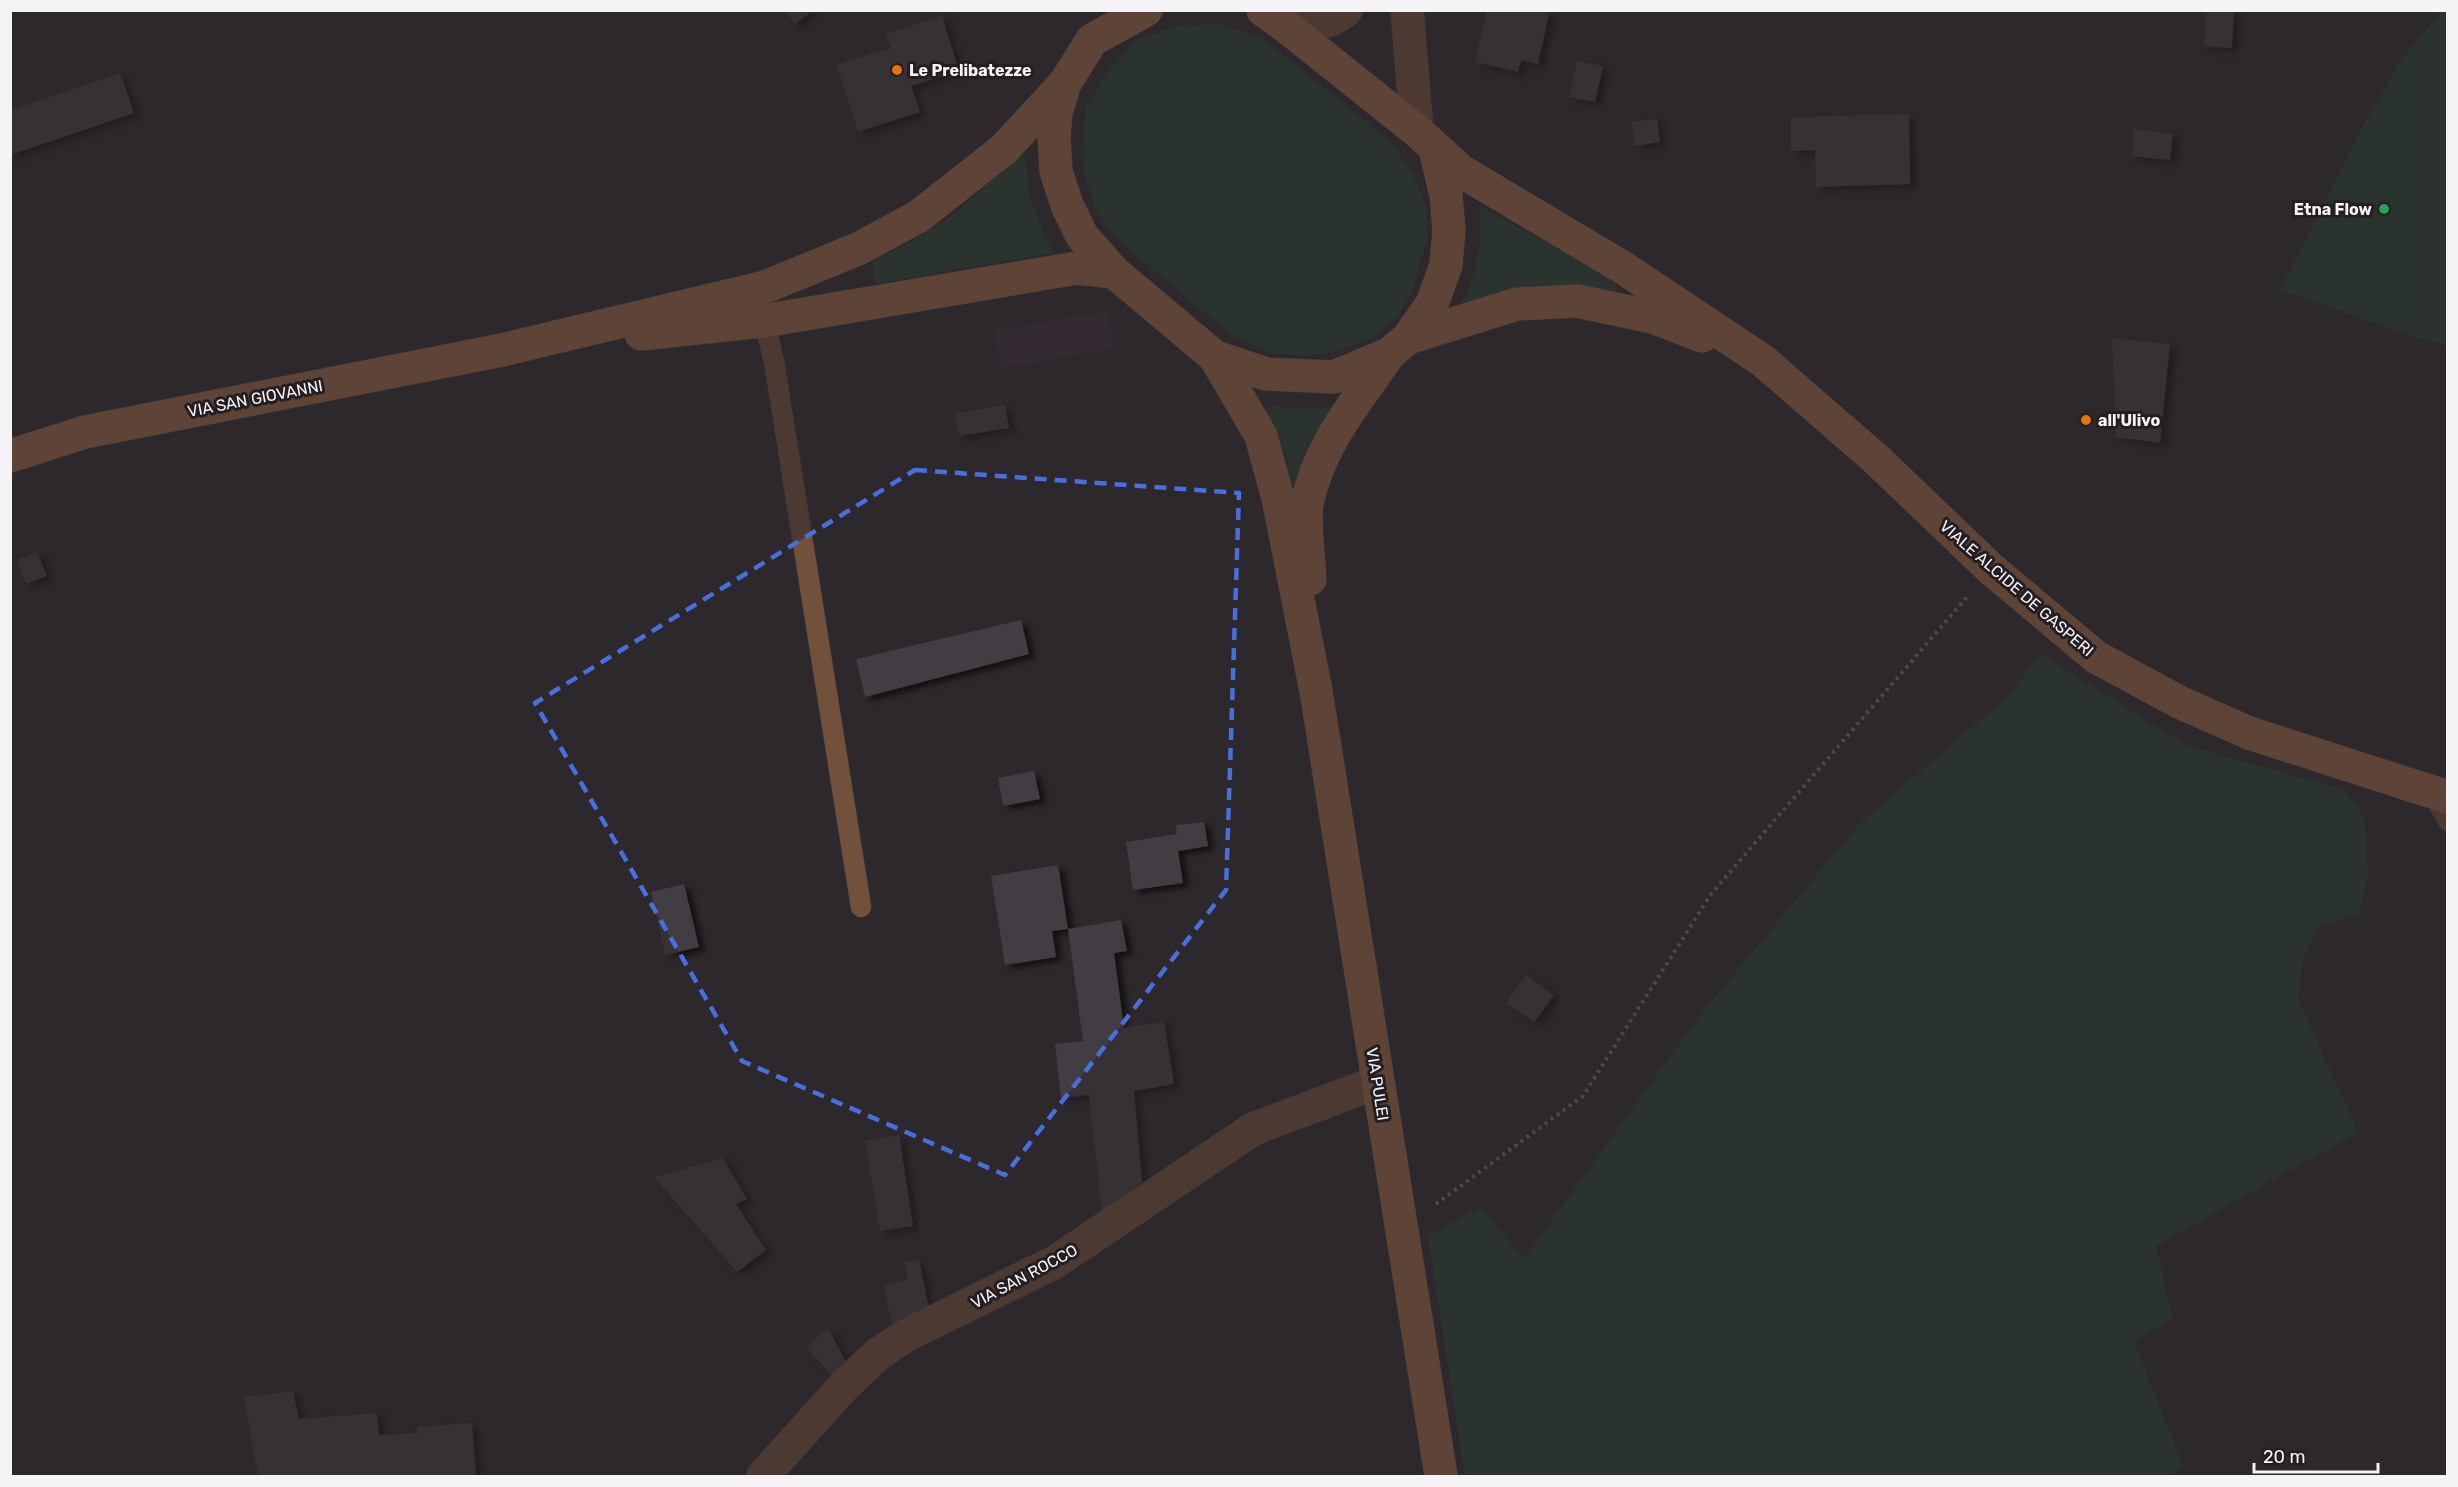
<svg xmlns="http://www.w3.org/2000/svg" width="2458" height="1487" font-family="Rubik,sans-serif">
  <defs>
    <filter id="shadow"><feDropShadow dx="6" dy="4" stdDeviation="3" flood-color="#0009"/></filter>
  </defs>
  <rect width="100%" height="100%" fill="#2d282c"/>
  <polygon fill="#3a3039" points="1107,311 1114,348 1002,368 995,331"/>
  <g fill="#27402f">
    <polygon points="2442,11 2448,11 2447,346 2415,337 2280,290 2361,129 2402,59"/>
    <polygon points="1221,24 1261,38 1361,117 1395,148 1413,175 1426,206 1428,237 1412,290 1398,317 1373,338 1340,350 1310,356 1274,354 1234,337 1118,240 1095,209 1084,172 1085,109 1107,73 1138,39 1178,26"/>
    <path d="M1020 154 1026 161C1027 198 1038 221 1054 253L875 284 872 262 905 245 957 212Z"/>
    <path d="M1479 206 1616 280V293C1552 282 1523 285 1461 304 1478 272 1482 242 1479 206Z"/>
    <polygon points="1272,404 1290,409 1335,408 1298,481 1291,481 1287,458 1266,411"/>
    <polygon points="2041,654 2188,746 2343,789 2365,819 2368,874 2359,914 2321,926 2303,956 2298,999 2358,1132 2156,1246 2173,1319 2134,1341 2183,1466 2170,1476 1465,1476 1428,1236 1480,1207 1524,1259 1701,1014 1859,824 2006,698"/>
  </g>
  <g fill="#423d42" filter="url(#shadow)">
    <polygon points="784,10 813,10 795,24"/>
    <polygon points="1487,10 1533,10 1549,14 1538,64 1521,60 1518,72 1475,62"/>
    <polygon points="2207,10 2234,10 2232,48 2204,46"/>
    <polygon points="942,16 959,71 911,86 920,112 858,132 837,65 891,48 886,34"/>
    <polygon points="1577,61 1603,66 1595,102 1569,97"/>
    <polygon points="120,73 134,113 10,155 10,111"/>
    <polygon points="1909,114 1910,184 1816,187 1815,150 1791,151 1791,117"/>
    <polygon points="1657,119 1660,142 1635,146 1631,122"/>
    <polygon points="2134,129 2173,134 2170,160 2132,156"/>
    <polygon points="2112,338 2170,344 2160,443 2116,437"/>
    <polygon points="1005,405 1009,428 959,436 955,413"/>
    <polygon points="37,552 47,576 26,584 17,560"/>
    <polygon points="1021,620 1029,654 865,697 856,659"/>
    <polygon points="1034,771 1040,799 1003,806 998,778"/>
    <polygon points="1204,822 1208,846 1178,851 1183,883 1133,890 1126,842 1177,834 1176,825"/>
    <polygon points="1058,865 1068,929 1121,920 1127,951 1114,953 1124,1028 1164,1022 1174,1084 1134,1091 1142,1182 1102,1212 1089,1095 1061,1098 1055,1044 1083,1041 1068,929 1052,931 1056,957 1005,965 991,876"/>
    <polygon points="684,884 699,947 665,955 651,892"/>
    <polygon points="1526,975 1554,995 1534,1022 1506,1003"/>
    <polygon points="899,1135 913,1226 880,1231 865,1141"/>
    <polygon points="723,1158 747,1199 736,1204 766,1250 737,1272 654,1177"/>
    <polygon points="919,1260 929,1309 892,1325 884,1287 908,1279 904,1262"/>
    <polygon points="828,1328 848,1365 832,1376 806,1347"/>
    <polygon points="293,1391 299,1419 377,1413 379,1435 417,1433 417,1427 472,1423 476,1476 258,1476 244,1397"/>
  </g>
  <g fill="none" stroke-linecap="round" stroke-linejoin="round">
    <defs>
      <g id="lane">
        <polyline points="764,321 774,361 861,907"/>
        <polyline points="2431,791 2448,821"/>
      </g>
      <g id="street">
        <polyline points="1407,10 1417,131"/>
        <path d="M1288 28C1307 25 1332 24 1346 10"/>
        <polyline points="763,1476 844,1386 878,1354 907,1335 1055,1262 1253,1129 1378,1082"/>
      </g>
      <g id="secondary">
        <polyline points="1146,10 1092,40 1065,83 1056,113 1054,137 1056,171 1067,205 1082,236 1114,272 1215,357 1266,374 1334,377 1389,354 1408,338 1432,304 1446,265 1449,230 1446,195 1435,149"/>
        <polyline points="1263,10 1288,28 1417,131 1461,171 1622,267 1763,361 1876,459 1991,569 2096,657 2179,702 2249,733 2448,797"/>
        <polyline points="641,334 764,321 1077,268 1114,272"/>
        <polyline points="1408,338 1517,304 1577,301 1653,317 1702,336"/>
        <polyline points="1215,357 1261,436 1278,498 1316,691 1441,1476"/>
        <polyline points="10,456 85,432 502,350 765,287 860,248 919,216 1004,149 1065,83"/>
        <path d="M1310 579C1309 558 1304 523 1307 504 1319 444 1356 403 1389 354"/>
      </g>
    </defs>
    <use href="#lane" stroke="#494448" stroke-width="21"/>
    <use href="#street" stroke="#494448" stroke-width="34"/>
    <use href="#secondary" stroke="#494448" stroke-width="34"/>
    <polyline stroke="#747073" stroke-width="4" stroke-dasharray="3 4.5" stroke-linecap="butt" points="1436,1204 1583,1096 1711,894 1967,597"/>
    <use href="#lane" stroke="#71513b" stroke-width="20"/>
    <use href="#street" stroke="#71513b" stroke-width="33"/>
    <use href="#secondary" stroke="#986743" stroke-width="33"/>
  </g>
  <path d="M0 0H2458V1487H0ZM915 470 1239 493 1226 890 1005 1175 742 1061 535 703Z" fill="#2d282c" fill-opacity=".55" fill-rule="evenodd"/>
  <path fill="none" stroke="#486fde" stroke-width="4.5" stroke-dasharray="12 8" stroke-linejoin="round" d="M915 470 1239 493 1226 890 1005 1175 742 1061 535 703Z"/>
  <g fill="#e8710a" stroke="#231e22" stroke-width="2">
    <circle cx="897" cy="70" r="6"/>
    <circle cx="2086" cy="420" r="6"/>
  </g>
  <circle fill="#2e9e5b" stroke="#231e22" stroke-width="2" cx="2384" cy="209" r="6"/>
  <g text-anchor="middle" stroke-width="6" stroke-linejoin="round" paint-order="stroke">
    <g font-size="16" font-weight="bold" fill="#f6f3f6" stroke="#231e22" text-anchor="start">
      <text x="909" y="76">Le Prelibatezze</text>
      <text x="2372" y="215" text-anchor="end">Etna Flow</text>
      <text x="2098" y="426">all'Ulivo</text>
    </g>
    <g font-size="16" fill="#f6f3f6" stroke="#231e22">
      <text transform="translate(255 398) rotate(-11)" y="6">VIA SAN GIOVANNI</text>
      <text transform="translate(2017 588) rotate(41)" y="6">VIALE ALCIDE DE GASPERI</text>
      <text transform="translate(1378 1084) rotate(81)" y="6">VIA PULEI</text>
      <text transform="translate(1024 1276) rotate(-28)" y="6">VIA SAN ROCCO</text>
    </g>
  </g>
  <rect width="2458" height="1487" fill="none" stroke="#f6f3f6" stroke-width="24"/>
  <path d="M2254 1463v9h124v-9" fill="none" stroke="#f6f3f6" stroke-width="3"/>
  <text x="2263" y="1463" font-size="18" fill="#f6f3f6" stroke="#231e22" stroke-width="4.5" paint-order="stroke">20 m</text>
</svg>
